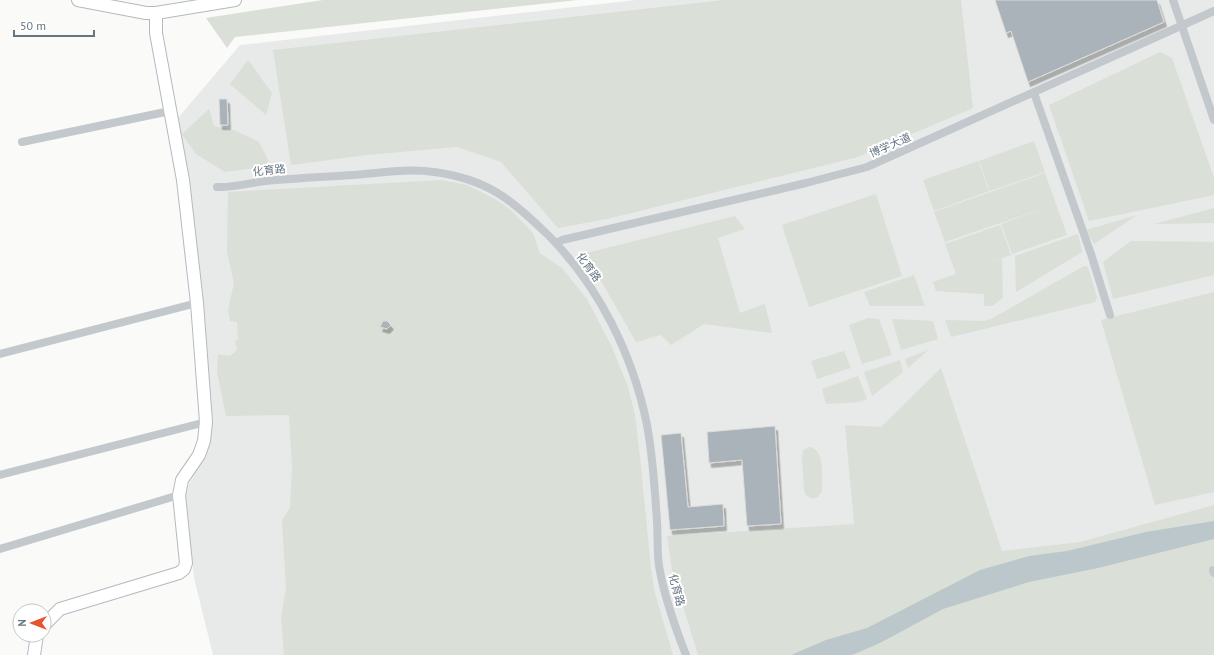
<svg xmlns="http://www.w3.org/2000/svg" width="1214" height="655" font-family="'PT Sans','Noto Sans SC',sans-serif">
  <defs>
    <filter id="shadow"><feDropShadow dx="2.5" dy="4.5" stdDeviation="0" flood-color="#0004"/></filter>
  </defs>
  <rect width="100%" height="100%" fill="#fafaf8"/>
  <polygon fill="#e8e9e9" points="636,0 1214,0 1214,655 213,655 194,578 186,501 186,490 204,457 212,421 201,281 190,191 178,118 240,45"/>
  <g fill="#dadfd7">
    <polygon points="323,0 578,0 235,37 227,48 206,18"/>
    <polygon points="724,0 961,0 973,108 858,157 607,219 558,228 501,162 457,147 367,155 291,165 273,50"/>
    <polygon points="1160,52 1172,58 1214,178 1214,195 1089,221 1049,105"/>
    <polygon points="248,60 272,93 266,115 230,84"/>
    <polygon points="209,109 214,126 234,130 259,142 271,166 225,172 196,154 182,134"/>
    <polygon points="1034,141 1045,172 990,191 979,161"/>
    <polygon points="978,161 989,191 934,211 923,180"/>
    <polygon points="1045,173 1056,204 945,242 934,212"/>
    <path d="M441 180 467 185 493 198 511 210 533 233 540 253 562 268 587 299 612 347 628 387 635 415 640 457 651 569 655 593 673 655H284L281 618 286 587 282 520 290 508 292 467 289 415 226 416 217 372 218 354C227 356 231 358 237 349L235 341 238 340 237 322 230 321 228 310 234 283 227 252 228 192Z"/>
    <polygon points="876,194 902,276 809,307 782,225"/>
    <polygon points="1056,204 1067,235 1012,254 1001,224"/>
    <polygon points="1214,208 1214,223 1154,224"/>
    <polygon points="1137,215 1094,244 1086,230"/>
    <polygon points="735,216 745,229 718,238 740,313 765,304 772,333 704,324 671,345 661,335 636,342 592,265 585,259 586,253"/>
    <polygon points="1000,225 1011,255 987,264 1002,259 1003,298 992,306 984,306 984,294 936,291 933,282 956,274 945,244"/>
    <polygon points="1078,234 1082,252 1016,292 1015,256"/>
    <polygon points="1131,241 1214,242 1214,275 1113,299 1103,262"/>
    <polygon points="1084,266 1088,267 1097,297 1095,302 951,337 945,320 984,321 993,318"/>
    <polygon points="914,275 925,306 870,306 864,292"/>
    <polygon points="1214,292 1214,492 1155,505 1101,320"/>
    <polygon points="868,318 879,319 892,355 862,364 849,325"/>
    <polygon points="892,319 933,321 938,339 901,350"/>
    <polygon points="928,350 908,368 905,359"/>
    <polygon points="844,351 851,368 817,379 811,361"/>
    <polygon points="900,360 903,372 872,396 864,372"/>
    <polygon points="941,368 1002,551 1080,542 1214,505 1214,655 698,655 672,570 667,536 854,524 845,425 881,427"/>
    <polygon points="858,376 867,399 859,402 826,404 822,389"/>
    <path d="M810 447C825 450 822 478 822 491L818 497 812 499 806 495 804 491 802 458 803 450Z"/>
  </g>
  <polygon fill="#bbc7cb" points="1214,521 1214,539 1098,568 1029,582 943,609 880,643 852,655 791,655 826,640 867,628 980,570 1029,556 1067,551 1146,532"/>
  <g fill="#aab3b9" stroke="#dcdcda" filter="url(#shadow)">
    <polygon points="995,0 1157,0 1164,22 1028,82 1011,31 1006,33"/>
    <polygon points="219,99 227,99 228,125 220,125"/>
    <polygon points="383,321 387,321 391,325 387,329 380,327"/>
    <polygon points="775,426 781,524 747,526 742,460 709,463 707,432"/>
    <polygon points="681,433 688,507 723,504 724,526 670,530 661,435"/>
  </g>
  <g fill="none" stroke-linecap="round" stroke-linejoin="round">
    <defs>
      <g id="secondary">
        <polyline points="78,0 146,13 156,13 235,0"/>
        <polyline points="44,625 60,609 179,573 184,569 186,563 179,495 182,480 199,455 204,441 206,422 197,303 183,180 156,33 156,13"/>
        <polyline points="34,655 37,635"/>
      </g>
    </defs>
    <use href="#secondary" stroke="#b3babf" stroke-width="14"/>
    <g stroke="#c3c8cc" stroke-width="8">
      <polyline points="1173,0 1214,120"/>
      <polyline points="1034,93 1091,254 1110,315"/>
      <polyline points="22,142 170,111"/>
      <path d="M217 187C233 188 249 183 265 181 295 178 324 177 354 175 380 173 408 168 434 172 487 179 511 199 548 235 599 286 633 355 647 425 653 457 655 490 657 522 658 536 657 552 659 566 664 596 675 627 686 655"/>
      <polyline points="556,243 562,240 806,183 867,167 1214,11"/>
      <polyline points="0,354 197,303"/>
      <polyline points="0,475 206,422"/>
      <polyline points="0,549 179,495"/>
      <polyline points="1213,570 1214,573"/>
    </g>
    <use href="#secondary" stroke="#fff" stroke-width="12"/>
  </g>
  <g text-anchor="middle" stroke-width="4" stroke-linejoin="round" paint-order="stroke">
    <g font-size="11" fill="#657683" stroke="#fff">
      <text transform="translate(890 145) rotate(-24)" y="4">博学大道</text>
      <text transform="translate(269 170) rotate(-6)" y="4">化育路</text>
      <text transform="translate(589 267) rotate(54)" y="4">化育路</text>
      <text transform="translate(677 590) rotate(75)" y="4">化育路</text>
    </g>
  </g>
  <g transform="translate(32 623) rotate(270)"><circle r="19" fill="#ffffff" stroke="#c1c8cd"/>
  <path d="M0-3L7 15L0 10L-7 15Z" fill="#e4572e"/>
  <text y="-6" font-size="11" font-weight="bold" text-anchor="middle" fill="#657683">N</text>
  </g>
  <path d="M14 30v6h80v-6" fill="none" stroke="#657683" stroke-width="2"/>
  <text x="20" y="30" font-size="12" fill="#657683" stroke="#ffffff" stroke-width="3" paint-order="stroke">50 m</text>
</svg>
